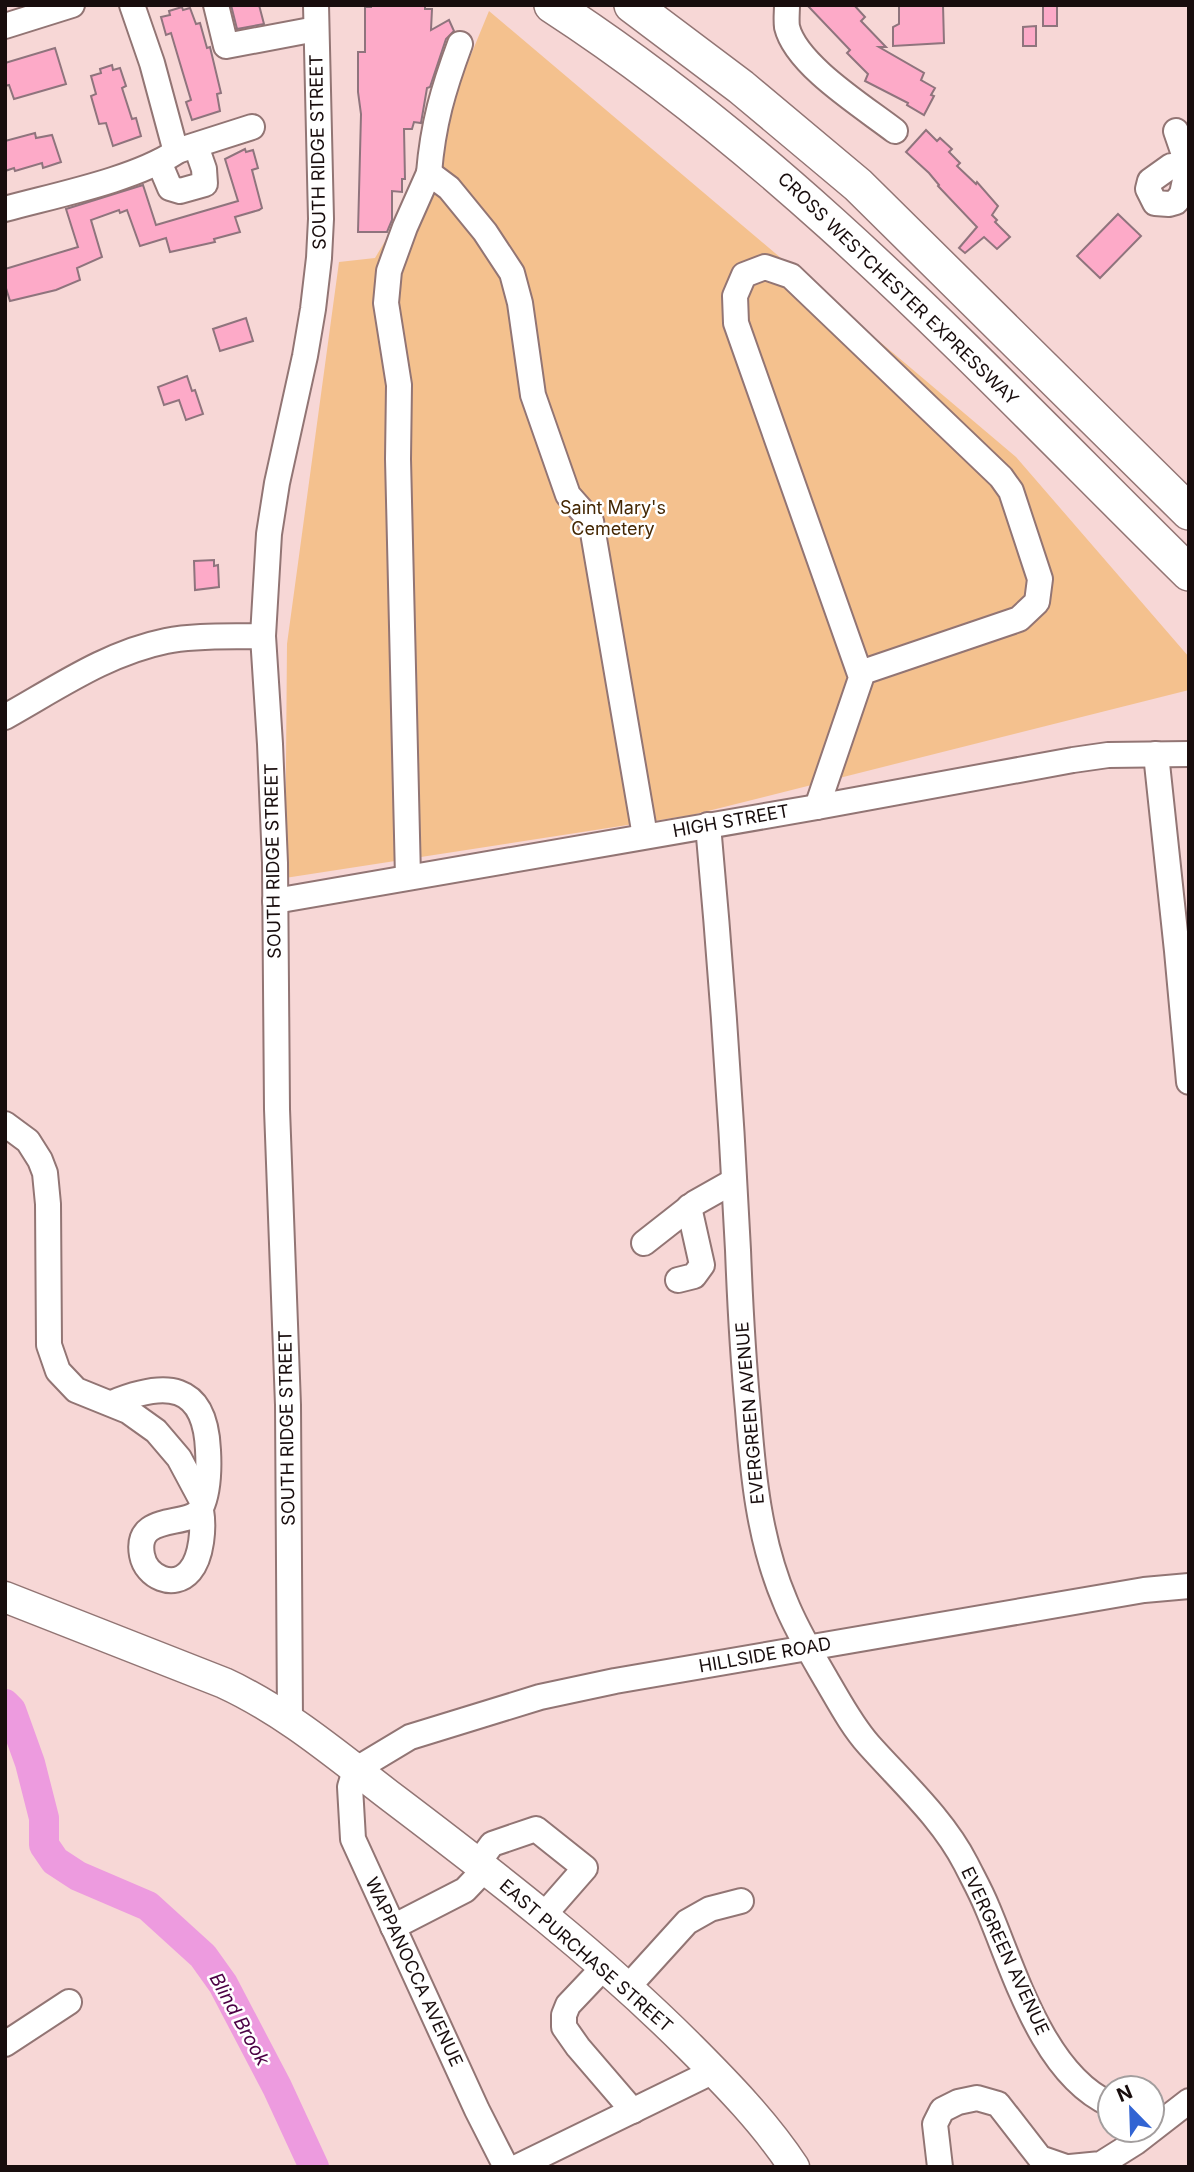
<svg xmlns="http://www.w3.org/2000/svg" width="1194" height="2172" font-family="Inter,sans-serif">
  <rect width="100%" height="100%" fill="#f7d7d6"/>
  <polygon fill="#f4c18e" points="489,11 1016,457 1189,657 1189,690 692,815 285,878 287,644 339,262 375,258 414,193"/>
  <g fill="none" stroke-linecap="round" stroke-linejoin="round">
    <polyline stroke="#ed9bdf" stroke-width="30" points="5,1704 11,1710 30,1763 44,1818 44,1845 55,1861 78,1876 148,1906 203,1956 223,1984 277,2087 314,2167"/>
  </g>
  <g fill="#fdaac8" stroke="#8f747d" stroke-width="2">
    <polygon points="231,5 259,5 264,24 237,29"/>
    <polygon points="371,5 425,5 425,9 432,9 431,30 449,20 454,31 446,39 430,87 427,88 421,123 414,122 412,129 404,129 405,179 402,179 402,192 392,191 392,220 387,232 358,232 361,114 358,92 358,52 365,52 365,7 371,7"/>
    <polygon points="807,5 854,5 865,17 861,21 886,47 879,47 924,73 921,80 935,88 931,95 934,96 924,115 907,105 908,103 865,81 868,74 847,53 850,50"/>
    <polygon points="899,5 943,5 944,43 893,46 893,27 899,24"/>
    <rect x="1043" y="5" width="14" height="21"/>
    <polygon points="182,7 183,10 190,8 196,24 200,23 207,48 210,47 221,93 217,94 220,111 192,120 186,102 191,100 179,60 171,33 166,35 161,17 170,15 169,11"/>
    <polygon points="1036,26 1036,46 1023,46 1023,27"/>
    <polygon points="55,48 66,84 14,99 9,85 5,86 5,63"/>
    <polygon points="112,65 113,70 120,68 126,86 122,88 132,119 136,118 141,136 113,146 106,123 99,124 91,96 96,94 91,76 101,73 100,69"/>
    <polygon points="926,130 937,141 940,138 952,149 949,152 960,163 957,166 976,184 977,182 998,206 992,215 997,220 995,222 1010,237 997,249 984,237 965,253 959,248 977,227 938,186 939,185 929,173 906,152"/>
    <polygon points="35,133 36,138 52,135 61,162 43,168 42,163 15,171 14,168 5,171 5,141"/>
    <polygon points="245,149 246,152 253,150 258,168 252,170 262,208 259,210 235,217 240,232 214,239 215,242 170,252 166,238 140,246 127,210 120,213 119,210 91,220 102,257 77,268 80,280 56,290 10,301 5,285 5,269 78,247 66,209 143,185 156,225 238,201 225,159"/>
    <polygon points="1118,214 1141,236 1100,278 1077,256"/>
    <polygon points="246,318 253,341 220,351 213,329"/>
    <polygon points="187,376 192,391 195,390 203,414 186,420 179,400 164,405 158,387"/>
    <polygon points="214,560 214,566 218,565 219,587 195,590 194,561"/>
  </g>
  <g fill="none" stroke-linecap="round" stroke-linejoin="round">
    <defs>
      <g id="minor">
        <polyline points="216,5 226,46 316,29"/>
        <path d="M787 5C787 12 786 20 787 27 796 65 864 107 895 131"/>
        <polyline points="5,26 72,5"/>
        <polyline points="1176,131 1188,166 1182,194 1176,202 1169,204 1155,203 1148,189 1150,181 1171,166 1189,166"/>
        <polyline points="180,150 252,127"/>
        <polyline points="159,162 170,188 180,191 205,184 204,169 196,146"/>
        <path d="M429 173C433 124 443 90 460 44"/>
        <path d="M5 209C56 195 133 180 176 152L152 63 132 5"/>
        <path d="M5 717C57 688 107 653 166 641 197 635 231 637 263 636"/>
        <polyline points="1156,754 1177,951 1189,1082"/>
        <polyline points="817,807 863,672 1019,619 1037,602 1040,579 1011,491 1001,477 791,276 765,267 744,275 735,296 736,323 861,677"/>
        <path d="M708 825C721 966 731 1108 738 1250 740 1303 743 1357 748 1410 753 1475 759 1540 785 1601 796 1629 812 1655 827 1681 840 1703 852 1726 869 1745 902 1782 943 1819 966 1864 973 1878 981 1892 987 1907 1014 1970 1043 2074 1110 2104"/>
        <polyline points="408,877 398,459 399,385 386,303 389,271 405,227 429,173 449,188 485,232 512,273 520,303 533,395 568,495 591,521 645,836"/>
        <polyline points="275,901 817,807 1073,760 1108,755 1189,754"/>
        <polyline points="5,1124 28,1141 40,1160 45,1173 48,1204 49,1345 58,1371 76,1390 128,1411 156,1431 179,1458 202,1501"/>
        <polyline points="644,1243 695,1203 734,1181"/>
        <polyline points="678,1280 694,1276 702,1265 689,1207"/>
        <path d="M112 1403C165 1381 205 1382 208 1450 209 1468 209 1491 201 1508 191 1529 134 1511 142 1555 146 1577 174 1590 190 1571 202 1557 204 1527 201 1510"/>
        <polyline points="290,1721 288,1405 277,1109 275,863 270,744 263,636 269,534 277,483 305,356 313,309 319,258 321,219 316,5"/>
        <polyline points="478,1863 492,1844 536,1829 585,1868 543,1916"/>
        <polyline points="393,1927 465,1890 485,1869"/>
        <polyline points="604,1967 568,2005 564,2015 564,2027 578,2047 633,2111"/>
        <polyline points="628,1987 687,1922 710,1909 741,1901"/>
        <polyline points="5,2044 69,2002"/>
        <polyline points="506,2167 477,2110 353,1839 350,1787 355,1770 410,1737 540,1697 615,1681 1144,1590 1189,1586"/>
        <polyline points="517,2167 714,2071"/>
        <polyline points="940,2167 935,2124 942,2110 958,2102 977,2098 998,2104 1040,2158 1066,2167"/>
        <polyline points="1070,2167 1101,2164 1136,2142 1189,2101"/>
      </g>
      <path id="major" d="M5 1597 224 1683C287 1712 340 1758 394 1799 497 1877 599 1956 690 2047 727 2084 765 2123 794 2167"/>
      <g id="highway">
        <path d="M552 5C792 161 986 373 1189 573"/>
        <polyline points="632,5 741,87 858,185 1189,512"/>
      </g>
    </defs>
    <use href="#minor" stroke="#927574" stroke-width="28"/>
    <use href="#major" stroke="#927574" stroke-width="33"/>
    <use href="#highway" stroke="#927574" stroke-width="38"/>
    <use href="#minor" stroke="#fff" stroke-width="24"/>
    <use href="#major" stroke="#fff" stroke-width="30"/>
    <use href="#highway" stroke="#fff" stroke-width="35"/>
  </g>
  <g text-anchor="middle" stroke-width="5" stroke-linejoin="round" paint-order="stroke">
    <g font-size="18" fill="#180d0d" stroke="#fff">
      <text transform="translate(318 152) rotate(-91)" y="6">SOUTH RIDGE STREET</text>
      <text transform="translate(898 289) rotate(44)" y="6">CROSS WESTCHESTER EXPRESSWAY</text>
      <text transform="translate(731 821) rotate(-10)" y="6">HIGH STREET</text>
      <text transform="translate(273 861) rotate(-91)" y="6">SOUTH RIDGE STREET</text>
      <text transform="translate(750 1413) rotate(-95)" y="6">EVERGREEN AVENUE</text>
      <text transform="translate(287 1428) rotate(-91)" y="6">SOUTH RIDGE STREET</text>
      <text transform="translate(765 1655) rotate(-10)" y="6">HILLSIDE ROAD</text>
      <text transform="translate(1005 1951) rotate(65)" y="6">EVERGREEN AVENUE</text>
      <text transform="translate(586 1956) rotate(41)" y="6">EAST PURCHASE STREET</text>
      <text transform="translate(414 1972) rotate(65)" y="6">WAPPANOCCA AVENUE</text>
    </g>
    <g font-size="18" fill="#442703" stroke="#fff">
      <text x="613" y="514">Saint Mary's<tspan x="613" dy="21">Cemetery</tspan></text>
    </g>
    <g font-size="19" font-style="italic" fill="#4c0145" stroke="#fff">
      <text transform="translate(240 2019) rotate(61)" y="7">Blind Brook</text>
    </g>
  </g>
  <rect width="1194" height="2172" fill="none" stroke="#180d0d" stroke-width="14"/>
  <g transform="translate(1131 2109) rotate(337)"><circle r="33" fill="#ffffff" stroke="#a39e9e" stroke-width="2"/>
  <path d="M0-5L12 26L0 18L-12 26Z" fill="#3264d3"/>
  <text y="-10" font-size="19" font-weight="bold" text-anchor="middle" fill="#180d0d">N</text>
  </g>
</svg>
